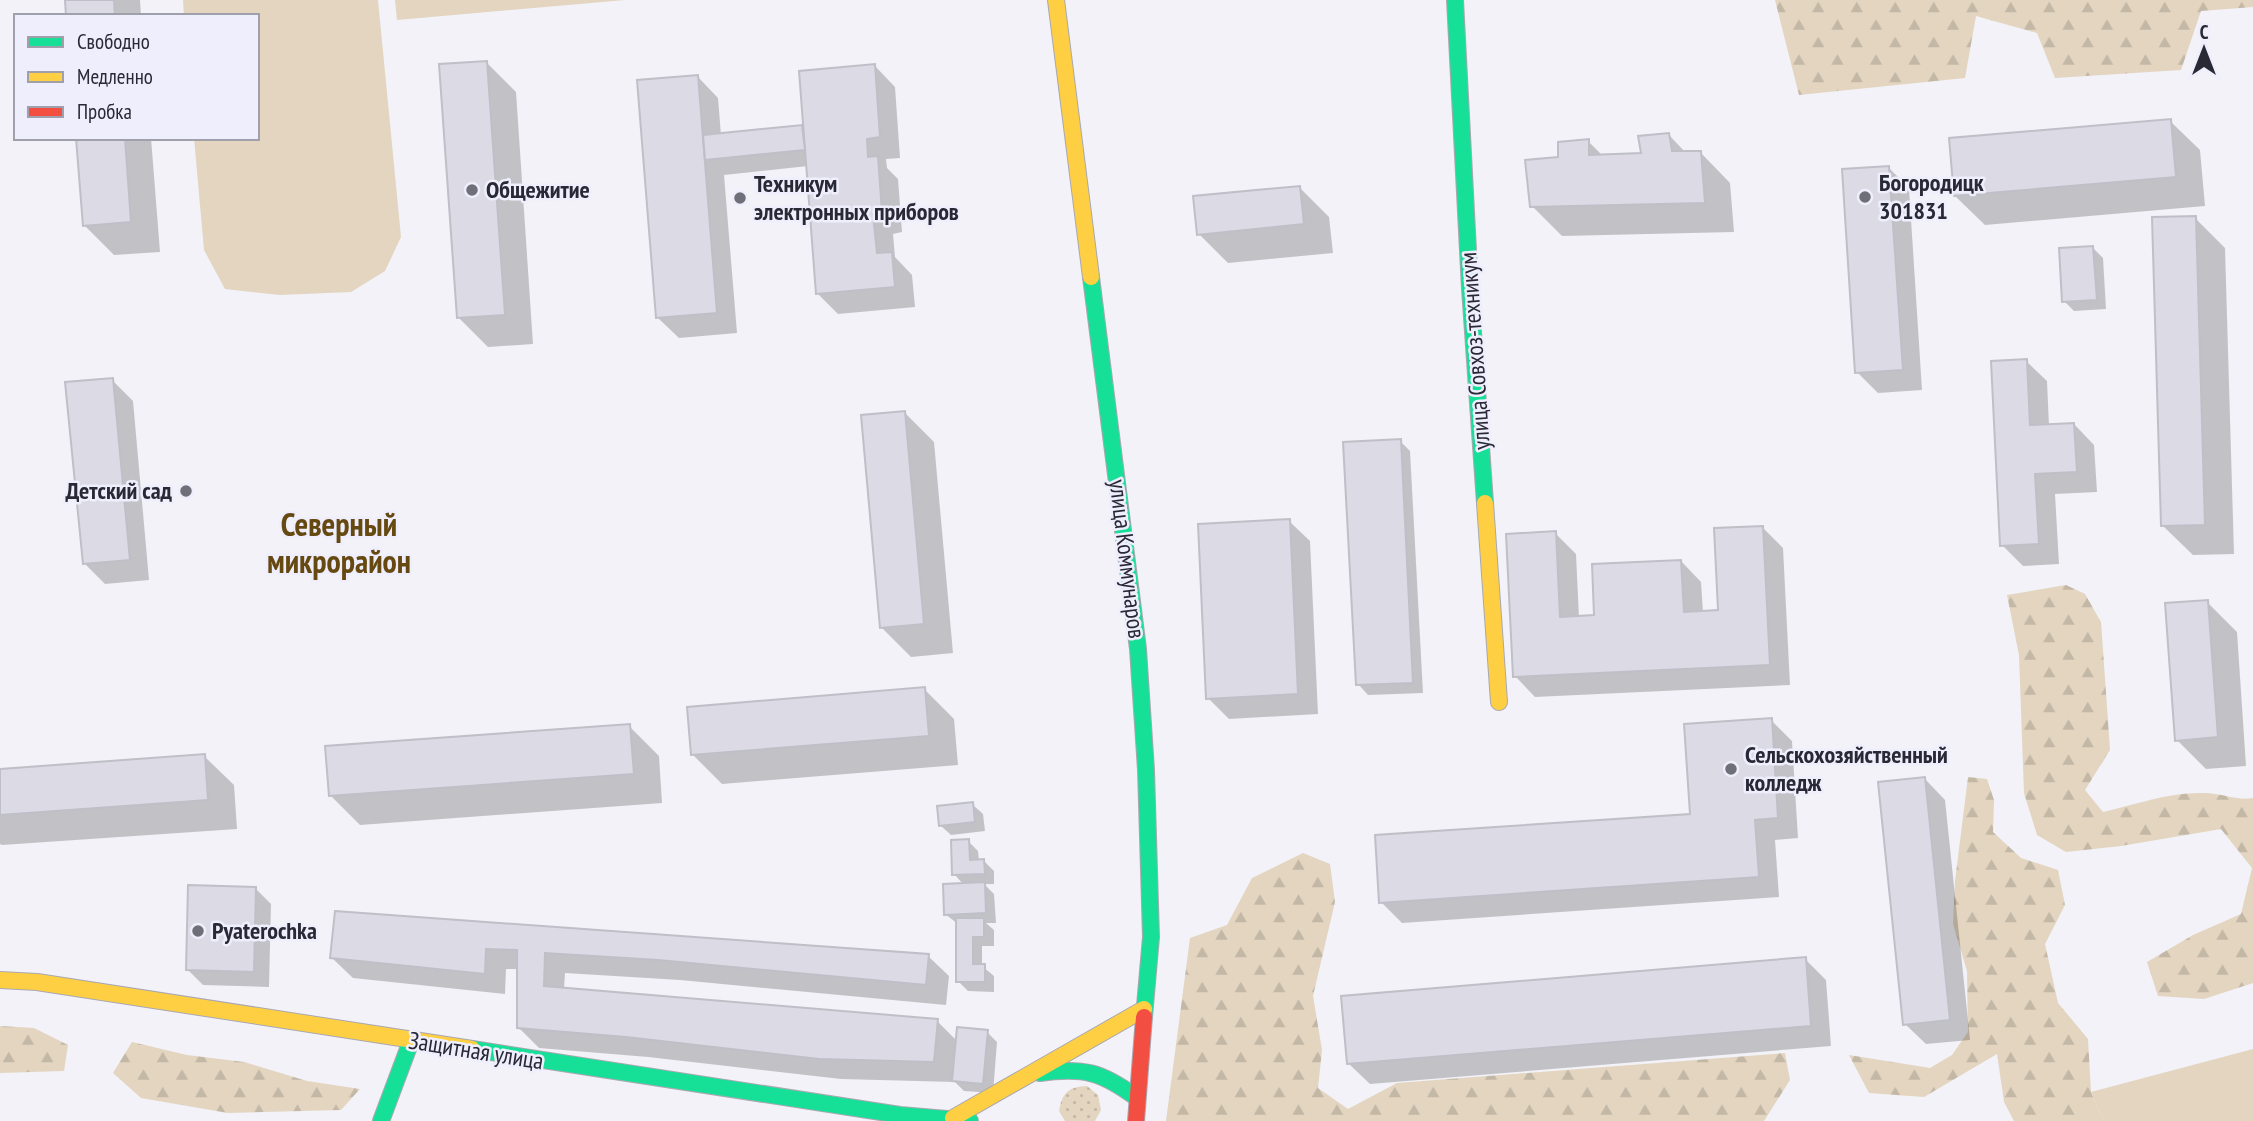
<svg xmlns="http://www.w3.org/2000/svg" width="2253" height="1121" font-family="'PT Sans Narrow',sans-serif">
  <defs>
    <pattern id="grass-dots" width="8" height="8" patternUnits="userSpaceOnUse" patternTransform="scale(1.75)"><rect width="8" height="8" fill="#e3d5c0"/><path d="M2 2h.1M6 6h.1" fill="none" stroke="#c3b7a6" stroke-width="1.8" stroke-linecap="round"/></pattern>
    <pattern id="forest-firs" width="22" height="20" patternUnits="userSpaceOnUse" patternTransform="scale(1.75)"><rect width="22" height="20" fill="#e3d5c0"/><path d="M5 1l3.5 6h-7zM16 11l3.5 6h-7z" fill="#c3b7a6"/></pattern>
  </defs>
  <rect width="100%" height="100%" fill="#f2f2f8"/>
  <path fill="url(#grass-dots)" d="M1087 1086 1098 1095 1101 1110 1095 1121H1065L1059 1111C1062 1093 1068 1087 1087 1086Z"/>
  <g fill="url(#forest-firs)">
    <polygon points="1775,0 2253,0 2253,7 2201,11 2181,70 2055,78 2037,33 1976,16 1965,78 1799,95"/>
    <path d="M2066 585 2085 594 2101 622 2110 750 2085 790 2103 812C2138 804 2168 792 2204 793 2221 793 2237 801 2253 798V983L2204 999 2158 996 2147 962 2193 935 2241 914 2252 868 2221 829 2121 846 2066 852 2037 835 2024 793 2019 655 2007 595Z"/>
    <polygon points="1968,777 1987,779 1994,800 1993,832 2021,858 2058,870 2065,905 2045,944 2058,1003 2088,1039 2091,1092 2104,1121 2014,1121 2004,1102 1997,1054 1924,1097 1869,1093 1849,1055 1930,1068 1952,1055 1968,1032 1967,971 1953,924 1955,881"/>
    <polygon points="1303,853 1330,864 1335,902 1313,996 1322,1050 1318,1088 1348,1109 1397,1083 1785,1053 1790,1080 1764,1121 1166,1121 1190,938 1227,925 1252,878"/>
    <polygon points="0,1026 34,1028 68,1045 64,1071 0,1073"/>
    <polygon points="132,1042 187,1055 244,1062 307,1081 360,1089 341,1110 228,1113 141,1098 113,1073"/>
  </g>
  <g fill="#e3d5c0">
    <polygon points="183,0 378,0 401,237 385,271 351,292 280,295 225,289 204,250 194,138 257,138 257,16 184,16"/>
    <polygon points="395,0 625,0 397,20"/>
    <polygon points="2253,1049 2253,1121 2104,1121 2091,1092"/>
  </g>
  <g fill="#0003">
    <polygon points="67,0 140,0 141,16 68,16"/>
    <polygon points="486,62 516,92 533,344 488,347 458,317"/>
    <polygon points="875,66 895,87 900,158 886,159 887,168 898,179 902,232 893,234 895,257 912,275 915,307 838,314 817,293 808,166 724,175 737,333 679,338 658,318 698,77 718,98 721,135 802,127 805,130"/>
    <polygon points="2170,121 2200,150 2205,206 1985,225 1955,196"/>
    <polygon points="1669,135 1686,153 1701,153 1730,183 1734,232 1562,236 1532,206 1559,158 1588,141 1603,156 1643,155"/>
    <polygon points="78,138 151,138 160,252 114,255 85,226"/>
    <polygon points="1889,168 1909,188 1922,390 1878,393 1857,372"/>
    <polygon points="1300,188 1329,217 1333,253 1228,263 1199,234"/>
    <polygon points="2195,218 2225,248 2234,554 2193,555 2163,526"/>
    <polygon points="2093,248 2103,258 2106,309 2074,311 2064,301"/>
    <polygon points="2026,361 2047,381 2049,426 2074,424 2094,445 2097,492 2055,494 2059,564 2023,566 2002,545"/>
    <polygon points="112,380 133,401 149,580 105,584 84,563"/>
    <polygon points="905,413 934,442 953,653 911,657 881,627"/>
    <polygon points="1400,441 1410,451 1423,693 1368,695 1358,684"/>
    <polygon points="1289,521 1310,541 1318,714 1229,719 1208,698"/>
    <polygon points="1763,528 1783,548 1790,685 1535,697 1515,676 1555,533 1576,554 1579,618 1596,617 1681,561 1701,582 1703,613 1720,612"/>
    <polygon points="2207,602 2237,632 2246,766 2206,769 2177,740"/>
    <polygon points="924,689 954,719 958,765 722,784 693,755"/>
    <polygon points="1771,720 1792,741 1798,838 1775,840 1779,897 1402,923 1381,902 1692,816"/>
    <polygon points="629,726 659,756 662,803 360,825 330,795"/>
    <polygon points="204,756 234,785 237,829 2,845 0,844 0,770"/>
    <polygon points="1925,779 1945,800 1970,1040 1926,1044 1905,1024"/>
    <polygon points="972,804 983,814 985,831 951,835 940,825"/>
    <polygon points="968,841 978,851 979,861 984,861 994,871 994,884 984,884 994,894 996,923 986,923 994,930 994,946 982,946 982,966 994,976 994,992 968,991 958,981 958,924 945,914 964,885 954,874"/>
    <polygon points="256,889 271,904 269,987 203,985 188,970"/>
    <polygon points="337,913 928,956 949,976 946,1005 680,980 565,973 564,989 937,1021 957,1041 987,1032 997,1042 993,1093 964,1091 955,1082 841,1079 648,1057 539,1048 518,1027 519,969 506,969 505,994 353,978 332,958"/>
    <polygon points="1805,959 1826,980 1831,1046 1370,1084 1349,1064"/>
  </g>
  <g fill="#dbdae5" stroke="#bfbfc8" stroke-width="2">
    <polygon points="65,0 114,0 115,16 66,16"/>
    <polygon points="487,61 505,315 457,318 439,64"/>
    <polygon points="875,64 880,137 867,139 868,157 878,156 882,212 873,214 877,253 892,252 895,287 816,294 799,71"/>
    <polygon points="698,75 717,313 656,318 637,80"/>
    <polygon points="2171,119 2176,177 1954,196 1949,138"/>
    <polygon points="802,125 805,150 705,160 703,135"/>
    <polygon points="1669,133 1672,151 1701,151 1705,203 1530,207 1525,160 1558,157 1558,142 1589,139 1589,155 1641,153 1638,136"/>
    <polygon points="76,138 125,138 131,222 83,226"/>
    <polygon points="1889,166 1903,370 1855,373 1842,169"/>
    <polygon points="1300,186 1304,224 1197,235 1193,196"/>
    <polygon points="2196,216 2205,525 2161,526 2152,217"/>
    <polygon points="2093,246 2097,300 2062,302 2059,248"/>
    <polygon points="2027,359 2030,425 2074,423 2077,472 2035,474 2039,544 2000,546 1991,361"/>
    <polygon points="113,378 130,560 83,564 65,382"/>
    <polygon points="905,411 924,624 880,628 861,415"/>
    <polygon points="1401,439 1413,683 1356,685 1343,442"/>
    <polygon points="1290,519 1298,694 1206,699 1198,524"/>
    <polygon points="1763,526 1770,665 1513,677 1506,534 1556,531 1560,617 1594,615 1592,564 1681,560 1684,612 1718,610 1714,528"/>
    <polygon points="2208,600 2218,737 2175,741 2165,603"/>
    <polygon points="925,687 929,736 691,755 687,707"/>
    <polygon points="1772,718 1778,818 1755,820 1759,877 1379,903 1375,835 1690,814 1684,724"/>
    <polygon points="630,724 634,774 329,796 325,746"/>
    <polygon points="205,754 208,800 0,815 0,769"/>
    <polygon points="1925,777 1950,1020 1903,1025 1878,782"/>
    <polygon points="973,802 975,822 939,826 937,806"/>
    <polygon points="969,839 970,860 984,859 985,874 952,875 951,840"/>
    <polygon points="985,882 986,913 944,915 943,884"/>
    <polygon points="188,885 256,887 254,972 186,970"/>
    <polygon points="335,911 929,954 926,985 658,960 545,953 544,986 938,1019 934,1062 819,1059 626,1037 517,1028 517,950 486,949 485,974 330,958"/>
    <polygon points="956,918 984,918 984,937 973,937 973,964 985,964 985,982 956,982"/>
    <polygon points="1806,957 1811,1026 1347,1064 1341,996"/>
    <polygon points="957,1027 988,1030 983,1084 952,1081"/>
  </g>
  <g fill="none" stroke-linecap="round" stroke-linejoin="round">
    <defs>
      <g id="fast">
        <polyline points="1455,0 1470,289 1485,503"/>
        <polyline points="1091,277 1138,649 1146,770 1151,937 1144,1017"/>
        <polyline points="472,1049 900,1115 970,1121"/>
        <path d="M1040 1073C1084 1067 1102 1072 1137 1098"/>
        <polyline points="381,1121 411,1041"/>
      </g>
      <g id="slow">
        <polyline points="1056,0 1091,277"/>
        <polyline points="1485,503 1499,702"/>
        <polyline points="0,980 37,982 472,1049"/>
        <polyline points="953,1118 1144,1009"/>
      </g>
      <polyline id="jam" points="1136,1121 1144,1017"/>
    </defs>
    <use href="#fast" stroke="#a9a8b1" stroke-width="18"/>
    <use href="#slow" stroke="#a9a8b1" stroke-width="18"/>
    <use href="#jam" stroke="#a9a8b1" stroke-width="18"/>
    <use href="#fast" stroke="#16e098" stroke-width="16"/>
    <use href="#slow" stroke="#ffcf43" stroke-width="16"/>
    <use href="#jam" stroke="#f24e42" stroke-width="16"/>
  </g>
  <g fill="#6f6f79" stroke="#efeefc" stroke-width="2.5">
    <circle cx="472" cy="190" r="7"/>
    <circle cx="1865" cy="197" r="7"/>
    <circle cx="740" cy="198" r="7"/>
    <circle cx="186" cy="491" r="7"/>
    <circle cx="1731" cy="769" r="7"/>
    <circle cx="198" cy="931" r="7"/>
  </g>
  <g text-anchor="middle" stroke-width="5" stroke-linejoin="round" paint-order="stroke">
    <g font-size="24" font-weight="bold" fill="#292835" stroke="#efeefc" text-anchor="start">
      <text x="1879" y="191">Богородицк<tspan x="1879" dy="28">301831</tspan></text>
      <text x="754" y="192">Техникум<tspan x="754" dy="28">электронных приборов</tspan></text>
      <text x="486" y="198">Общежитие</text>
      <text x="172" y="499" text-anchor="end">Детский сад</text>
      <text x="1745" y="763">Сельскохозяйственный<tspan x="1745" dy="28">колледж</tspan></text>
      <text x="212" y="939">Pyaterochka</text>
    </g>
    <g font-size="24" fill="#292835" stroke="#efeefc">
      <text transform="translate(1475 351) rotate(-94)" y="8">улица Совхоз-техникум</text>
      <text transform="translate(1127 559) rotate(83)" y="8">улица Коммунаров</text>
      <text transform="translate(476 1051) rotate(9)" y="8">Защитная улица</text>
    </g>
    <g font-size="32" font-weight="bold" fill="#654910" stroke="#efeefc">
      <text x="339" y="536">Северный<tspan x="339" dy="37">микрорайон</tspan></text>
    </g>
  </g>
  <rect x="14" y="14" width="245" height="126" fill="#efeefc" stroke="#a09fac" stroke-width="2"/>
  <rect x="28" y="37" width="35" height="10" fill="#16e098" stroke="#a09fac" stroke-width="2"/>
  <text x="77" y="49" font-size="21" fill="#292835">Свободно</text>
  <rect x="28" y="72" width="35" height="10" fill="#ffcf43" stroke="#a09fac" stroke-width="2"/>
  <text x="77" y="84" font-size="21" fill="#292835">Медленно</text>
  <rect x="28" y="107" width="35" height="10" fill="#f24e42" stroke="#a09fac" stroke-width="2"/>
  <text x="77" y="119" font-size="21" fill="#292835">Пробка</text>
  <g transform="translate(2204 49)" stroke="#efeefc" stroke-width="5" paint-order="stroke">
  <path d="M0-5L12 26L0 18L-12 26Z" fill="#292835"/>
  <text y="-10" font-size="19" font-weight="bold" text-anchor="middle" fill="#292835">С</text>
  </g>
</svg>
